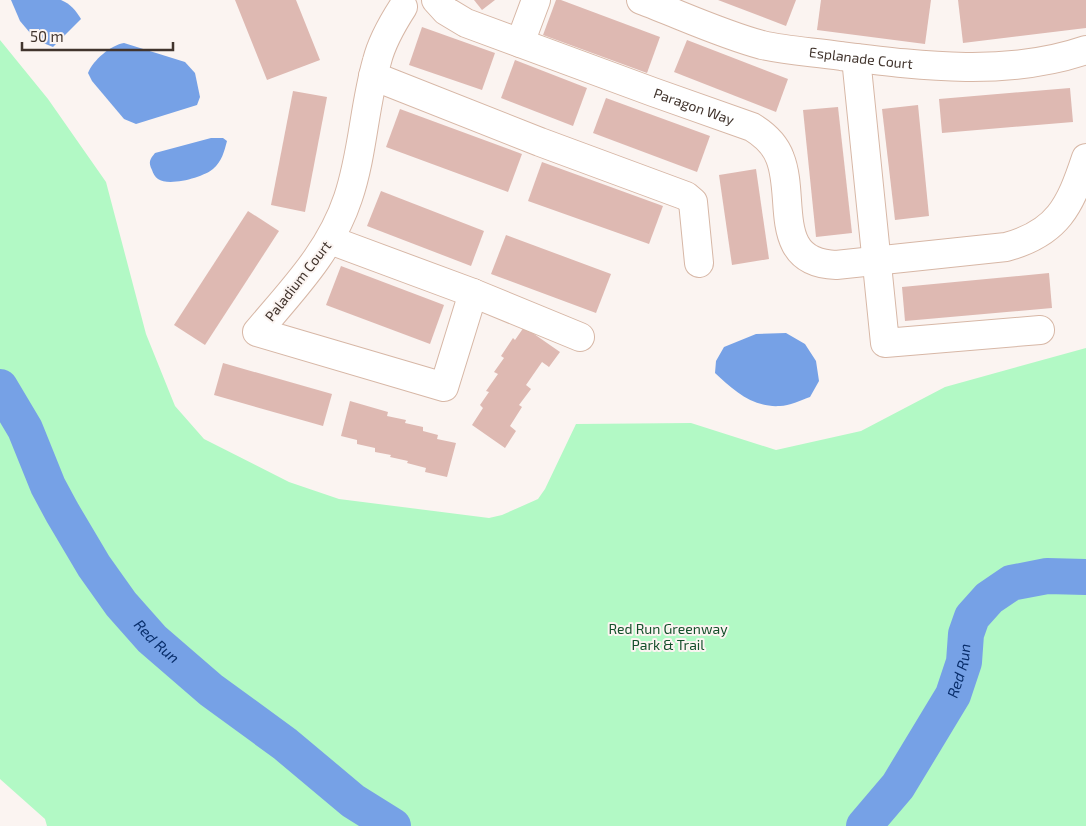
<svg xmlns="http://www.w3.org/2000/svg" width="1086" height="826" font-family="'Exo 2',sans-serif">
  <rect width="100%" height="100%" fill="#fbf4f1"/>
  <polygon fill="#b2f9c5" points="0,40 48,99 106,182 146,334 175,406 204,439 289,482 339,499 489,518 502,515 538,499 545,489 576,424 691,423 776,450 861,431 945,387 1086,348 1086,826 47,826 45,819 0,779"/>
  <g fill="#76a1e6">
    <path d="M11 0H61C71 4 76 11 81 19L53 47 36 40 20 21Z"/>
    <path d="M124 43 185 62 195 73 200 97 197 105 136 124 124 119 92 81 88 73C93 60 111 45 124 43Z"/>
    <path d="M211 138H223L227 141C224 152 222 161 213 169 204 177 169 187 158 179 155 177 153 173 152 170 148 162 150 159 155 153Z"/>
    <path d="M786 333 805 344 816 361 819 381 810 397C801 400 789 406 780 406 753 408 733 390 715 373L716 361 724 347 756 334Z"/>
  </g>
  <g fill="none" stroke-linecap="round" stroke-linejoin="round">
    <g stroke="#76a1e6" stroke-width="36">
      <path id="s1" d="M0 387 25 429 48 486 62 512 94 566 121 604 152 639 211 690 285 744 353 801 393 826"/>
      <path id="s2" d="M864 826 898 786 953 695 964 662 966 634 972 617 989 598 1011 583 1047 576 1086 577"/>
    </g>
  </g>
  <g fill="#deb9b2">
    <polygon points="235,0 296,0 320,60 267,80"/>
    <polygon points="474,0 495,0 482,10"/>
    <polygon points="556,0 561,0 660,37 647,73 543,35"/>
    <polygon points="718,0 796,0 786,26"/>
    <polygon points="821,0 931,0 925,44 817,30"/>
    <polygon points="958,0 1086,0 1086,28 963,43"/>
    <polygon points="422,27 495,53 482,90 409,65"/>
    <polygon points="687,40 788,79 776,112 674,72"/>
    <polygon points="515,60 587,88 573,126 501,98"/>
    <polygon points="1070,88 1073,122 942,133 939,99"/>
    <polygon points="293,91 327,97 305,212 271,205"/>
    <polygon points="606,98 710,136 697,172 593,133"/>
    <polygon points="918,105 929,216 895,220 882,109"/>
    <polygon points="838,107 852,233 816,237 803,110"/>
    <polygon points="400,109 522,154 508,192 386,147"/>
    <polygon points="542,162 663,206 649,244 528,201"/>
    <polygon points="756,169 769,259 732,265 719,175"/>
    <polygon points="381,191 484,231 471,266 367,226"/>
    <polygon points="248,211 279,231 205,345 174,325"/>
    <polygon points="506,235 611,274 596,313 491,274"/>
    <polygon points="341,266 444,305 430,344 326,305"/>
    <polygon points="1049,273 1052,308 905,321 902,287"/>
    <polygon points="524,327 560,352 549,367 542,362 526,385 531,389 519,405 522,407 510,426 516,431 505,448 472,425 483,408 480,405 489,392 486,391 498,374 494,372 504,358 501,356 513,338 515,340"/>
    <polygon points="223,363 332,394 323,426 214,395"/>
    <polygon points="350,401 388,412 387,416 406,420 405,423 423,427 423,431 438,435 437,439 456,443 447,477 425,472 426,468 407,463 408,461 390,457 391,455 375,452 375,448 357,444 357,440 341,436"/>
  </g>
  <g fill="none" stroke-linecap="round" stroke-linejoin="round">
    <defs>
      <g id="minor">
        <path id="s3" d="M436 0 446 11 466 23 653 92 752 127C765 135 775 144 780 158 796 198 771 263 836 265L1006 247C1058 233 1070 206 1086 158"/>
        <path id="s4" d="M641 0C681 15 721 34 762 45 788 51 815 52 841 56 922 66 1008 77 1086 50"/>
        <path d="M403 7C392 24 382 41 377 61 364 106 363 154 348 198 330 252 293 289 257 332L444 387 473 293"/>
        <polyline points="520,43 536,0"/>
        <polyline points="856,58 885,343 1040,330"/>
        <polyline points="373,76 540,142 686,196 693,202 699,263"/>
        <polyline points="330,240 473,293 580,337"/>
      </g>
    </defs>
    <use href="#minor" stroke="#d7b7a6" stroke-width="30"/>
    <use href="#minor" stroke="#fff" stroke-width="28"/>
  </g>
  <g text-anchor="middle" stroke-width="4" stroke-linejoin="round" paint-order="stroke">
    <g font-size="14" fill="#41342d" stroke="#fbf4f1">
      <text dy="5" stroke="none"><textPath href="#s4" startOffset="229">Esplanade Court</textPath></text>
      <text dy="5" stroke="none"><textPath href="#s3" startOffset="281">Paragon Way</textPath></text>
      <text transform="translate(298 281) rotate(-52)" y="5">Paladium Court</text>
    </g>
    <g font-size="14" fill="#144f2b" stroke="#fbf4f1">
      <text x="668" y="634">Red Run Greenway<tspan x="668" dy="16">Park &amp; Trail</tspan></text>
    </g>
    <g font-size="15" font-style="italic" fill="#092e6b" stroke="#fbf4f1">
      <text dy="5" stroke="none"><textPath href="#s1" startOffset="301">Red Run</textPath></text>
      <text dy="5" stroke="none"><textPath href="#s2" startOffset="184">Red Run</textPath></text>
    </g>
  </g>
  <path d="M22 42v8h151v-8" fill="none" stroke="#41342d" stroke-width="2.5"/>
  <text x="30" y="42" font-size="15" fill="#41342d" stroke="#fbf4f1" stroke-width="4" paint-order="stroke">50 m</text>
</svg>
